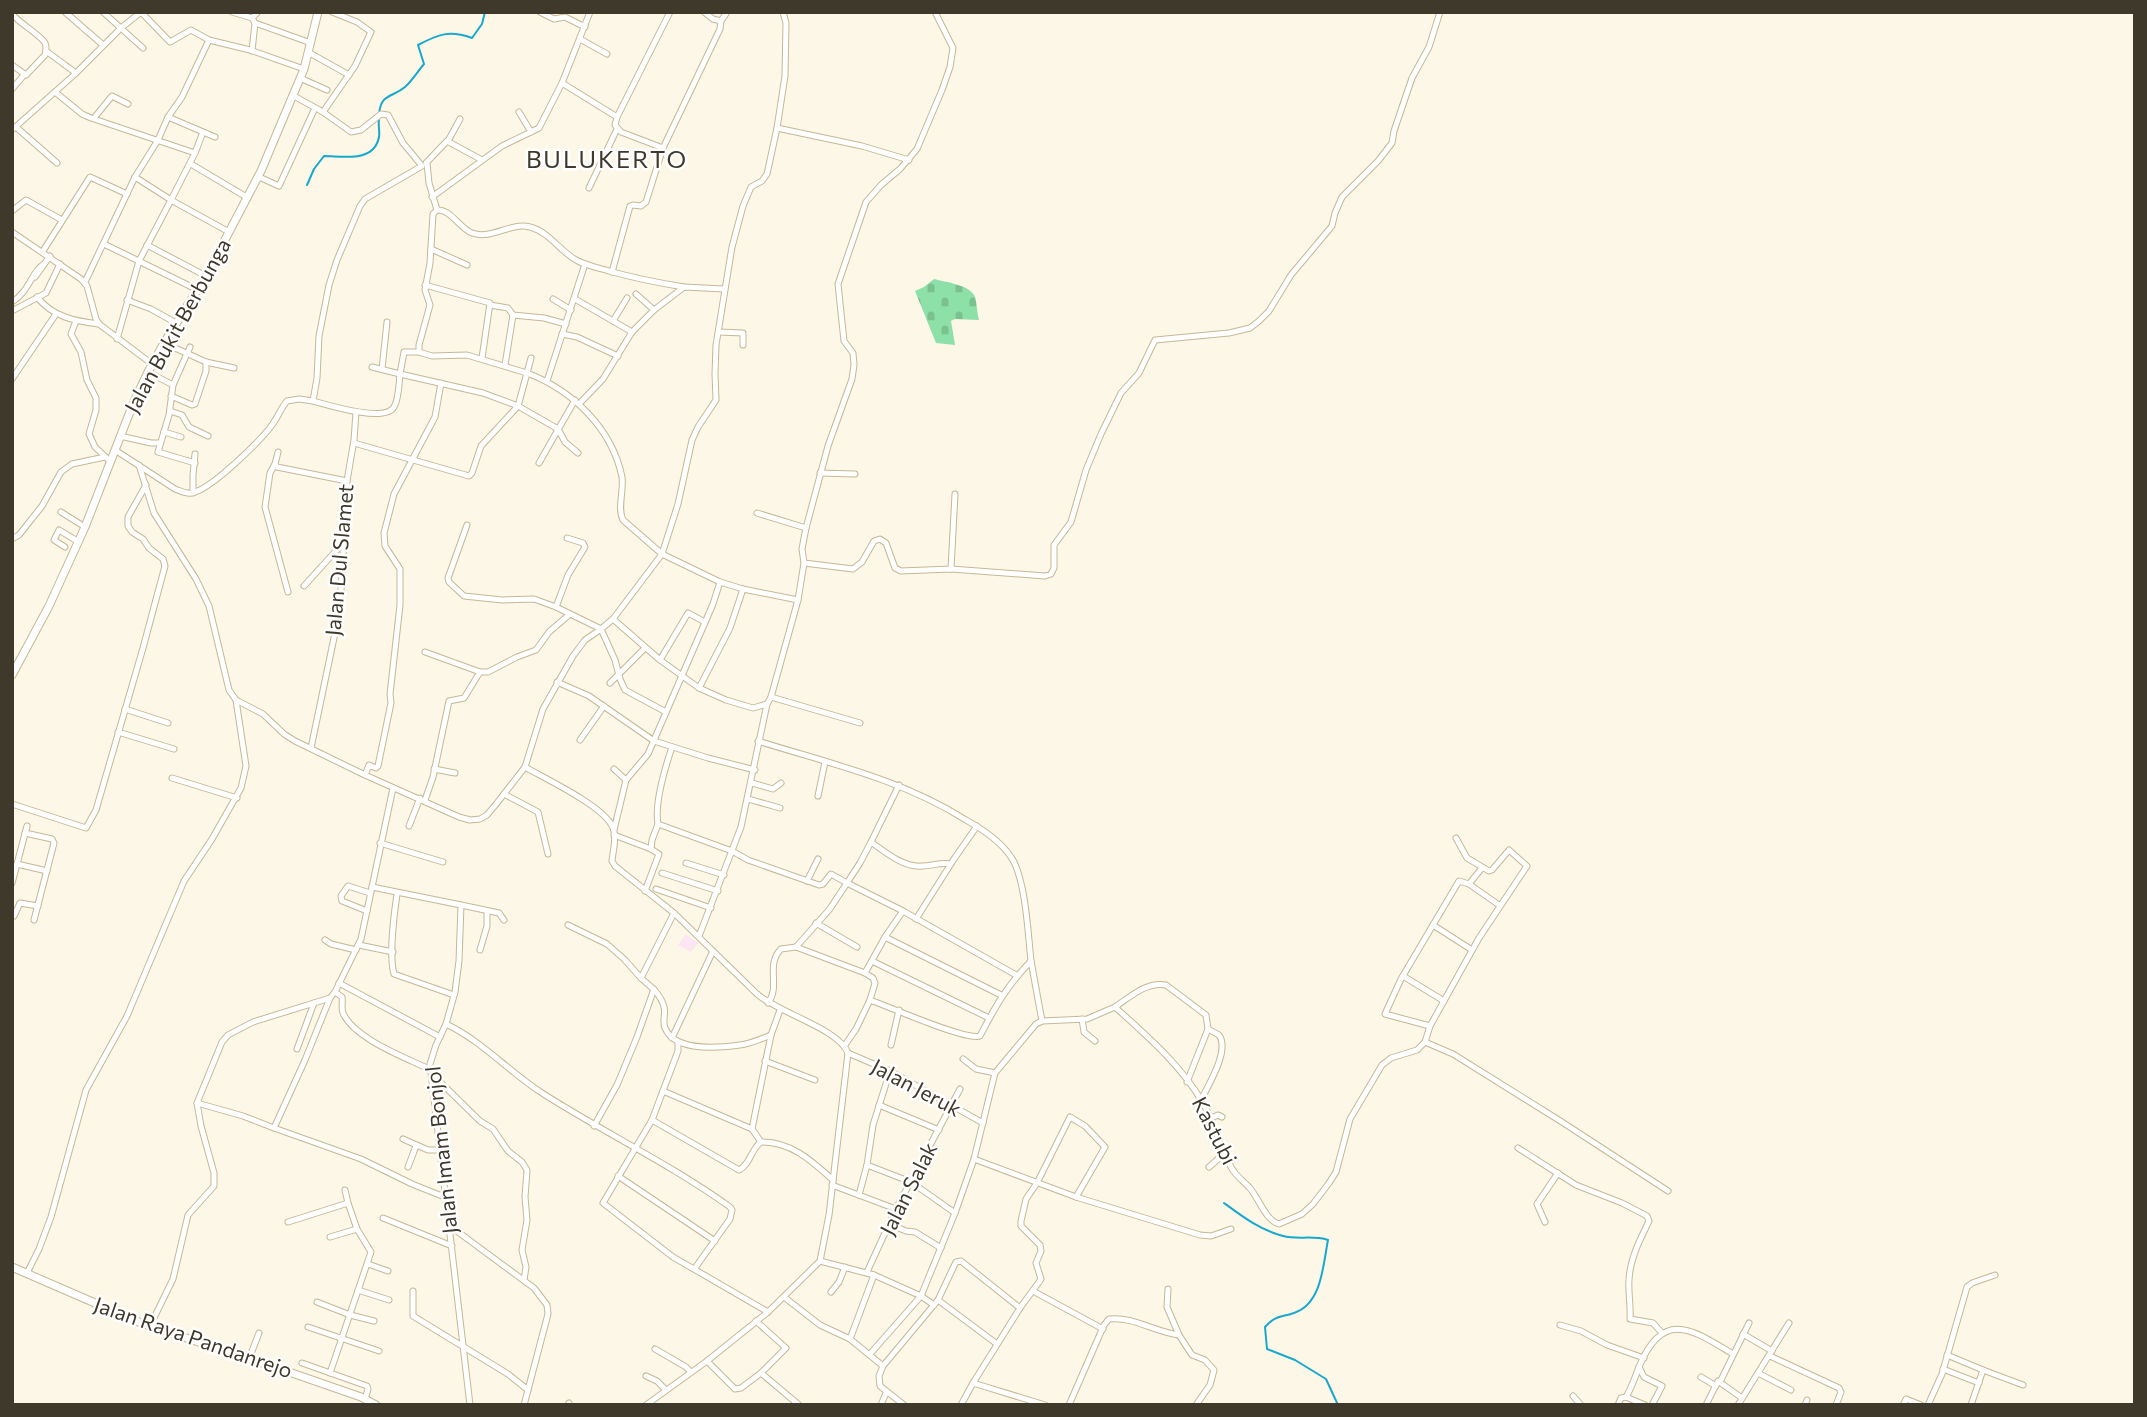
<svg xmlns="http://www.w3.org/2000/svg" width="2147" height="1417" font-family="Commissioner,sans-serif">
  <defs>
    <pattern id="cemetery-stones" width="16" height="16" patternUnits="userSpaceOnUse" patternTransform="scale(1.75)"><rect width="16" height="16" fill="#8de0a7"/><path d="M2 7V4a2 2 0 0 1 4 0v3zM10 15v-3a2 2 0 0 1 4 0v3z" fill="#7bc190"/></pattern>
  </defs>
  <rect width="100%" height="100%" fill="#fdf7e8"/>
  <polygon fill="#fce6f3" points="686,934 698,943 691,952 678,945"/>
  <path fill="url(#cemetery-stones)" d="M934 279C945 282 971 285 975 297 977 304 977 313 979 320L955 319 951 321 955 345 936 343 915 291 924 287Z"/>
  <g fill="none" stroke-linecap="round" stroke-linejoin="round">
    <g stroke="#18a9ce" stroke-width="2">
      <path d="M379 114C381 93 392 98 405 87 412 81 418 71 424 64L418 45C439 34 449 30 472 38L482 24 485 12"/>
      <path d="M307 185 314 169 324 156C343 156 374 163 379 137 380 132 378 125 379 120"/>
      <path d="M1224 1203C1243 1217 1260 1230 1283 1236 1298 1240 1313 1235 1328 1240 1323 1265 1322 1304 1294 1313 1279 1318 1276 1315 1265 1327L1267 1349 1295 1360 1326 1379 1338 1405"/>
    </g>
    <defs>
      <g id="minor">
        <polyline points="65,12 103,45"/>
        <polyline points="103,12 143,48"/>
        <polyline points="141,12 170,42 191,30 209,40 250,50 304,69"/>
        <polyline points="232,12 252,18"/>
        <polyline points="258,12 252,18 255,23 311,43"/>
        <polyline points="540,12 554,19 565,17 585,27"/>
        <polyline points="704,12 713,19 721,21"/>
        <polyline points="783,12 786,23 785,76 777,128 862,146 909,160"/>
        <path d="M12 14C20 24 41 35 45 43 47 47 46 51 45 55L26 75 12 65"/>
        <polyline points="580,39 607,54"/>
        <polyline points="46,51 76,73"/>
        <polyline points="252,51 255,23"/>
        <polyline points="308,52 349,75"/>
        <polyline points="300,78 327,90"/>
        <polyline points="562,83 617,117"/>
        <polyline points="12,89 24,75"/>
        <polyline points="55,92 82,114 91,118 195,153 171,200 229,232"/>
        <path d="M294 96 323 112 351 132 361 130 381 114 388 115 403 143 422 166 365 199 360 206 337 260 329 285 319 336 317 378 313 401C328 405 385 423 394 407 399 399 399 383 400 374L483 393 518 406 527 373 467 355 432 356 419 352V345L430 305 425 290 430 263 433 214 437 210 429 183 427 163"/>
        <polyline points="323,112 355,66 371,32 357,22 332,12"/>
        <polyline points="519,112 531,132"/>
        <polyline points="168,117 215,137"/>
        <polyline points="94,118 112,96 128,104"/>
        <polyline points="16,127 57,163"/>
        <polyline points="12,130 75,74 121,28 141,12"/>
        <polyline points="448,141 460,119"/>
        <polyline points="663,148 621,132 615,125 617,117 670,12"/>
        <polyline points="195,153 203,132"/>
        <polyline points="426,163 447,141 482,160"/>
        <polyline points="191,164 248,198"/>
        <polyline points="259,177 279,186 315,108"/>
        <polyline points="589,188 617,129"/>
        <polyline points="432,197 502,146 539,128 562,83 590,12"/>
        <path d="M437 210C451 209 459 228 472 233 492 240 510 222 530 227 550 232 561 253 578 261 588 266 599 268 609 271 634 278 659 283 684 287"/>
        <polyline points="12,211 26,200 62,220"/>
        <polyline points="12,232 81,279 87,286 96,319 99,324 152,364"/>
        <polyline points="104,244 198,290"/>
        <polyline points="147,245 206,276"/>
        <polyline points="431,249 467,265"/>
        <polyline points="43,251 90,177 127,194"/>
        <polyline points="612,272 630,206 633,205 641,206 646,202 663,148 720,29 721,21 727,12"/>
        <polyline points="35,277 50,256"/>
        <polyline points="85,282 135,177 158,140 168,117 182,97 209,40"/>
        <polyline points="425,285 490,303 482,358"/>
        <polyline points="636,294 654,310"/>
        <path d="M37 297C53 317 74 321 99 324"/>
        <polyline points="553,299 571,310"/>
        <polyline points="575,299 632,332"/>
        <polyline points="127,300 151,309 176,323"/>
        <path d="M12 302C30 291 31 272 44 264"/>
        <polyline points="490,305 508,308 513,315"/>
        <polyline points="12,311 46,293 60,264"/>
        <polyline points="76,321 71,334 81,352 87,380 96,398 96,410 89,434 95,447 111,462"/>
        <polyline points="613,321 627,298"/>
        <polyline points="719,332 743,333 743,345"/>
        <polyline points="562,334 577,337 618,356"/>
        <polyline points="117,339 139,261 171,200 135,177"/>
        <polyline points="164,343 206,362 234,368"/>
        <polyline points="190,347 173,385 169,415 158,452 195,463"/>
        <polyline points="505,365 513,315 544,318 566,324"/>
        <polyline points="372,367 400,374 404,352 419,352"/>
        <polyline points="382,369 387,322"/>
        <polyline points="148,372 173,385"/>
        <polyline points="527,373 531,358"/>
        <polyline points="12,379 56,314"/>
        <polyline points="547,381 585,264"/>
        <polyline points="171,396 192,405 195,404 206,371 206,362"/>
        <polyline points="579,404 603,379 632,332 654,310 684,287 724,289"/>
        <polyline points="170,411 182,415 189,427 208,436"/>
        <polyline points="164,432 181,437"/>
        <polyline points="120,436 151,443 159,443"/>
        <polyline points="354,443 469,476 472,473 481,446 518,406 558,429 565,442 578,453"/>
        <path d="M115 450 175 489C181 491 186 494 191 493 210 491 261 440 272 425 278 417 281 408 287 401L299 399 313 401"/>
        <polyline points="278,452 275,464 277,467 347,481"/>
        <polyline points="539,463 575,400"/>
        <polyline points="275,464 270,473 265,507 288,592"/>
        <path d="M139 465 154 513 196 579 209 606 229 690 236 700 263 714 284 734 295 741 365 775 459 817 470 820 480 819 487 815 497 803 525 767 543 709 573 656 585 640 601 629 613 619 662 554 623 520C617 508 624 491 622 477 612 428 572 390 527 373"/>
        <polyline points="820,473 855,474"/>
        <polyline points="193,493 193,475 195,454"/>
        <polyline points="61,512 85,527"/>
        <polyline points="757,513 806,528"/>
        <polyline points="467,525 448,578 449,582 464,596 502,600 534,599 556,607 601,629 615,660 620,679 625,690 666,712"/>
        <polyline points="12,539 19,535 42,506 61,472 72,464 105,457"/>
        <polyline points="65,547 54,540 59,530 79,542"/>
        <polyline points="804,563 853,569 862,562 874,541 880,539 886,543 895,568 901,571 951,569 1045,576 1051,574 1054,568 1054,545 1071,522 1086,470 1101,434 1121,393 1139,373 1155,340 1229,333 1250,328 1259,321 1269,311 1291,275 1332,226 1335,213 1342,197 1378,161 1392,143 1394,131 1412,78 1429,47 1440,12"/>
        <polyline points="951,569 955,494"/>
        <polyline points="304,586 342,544"/>
        <polyline points="798,600 804,563 802,549 806,528 828,446 852,379 854,365 853,353 844,341 838,284 866,202 881,185 900,169 917,149 942,90 950,67 953,48 935,12"/>
        <polyline points="556,607 568,575 585,547 583,543 567,538"/>
        <polyline points="613,619 660,660 699,688 726,700 753,708 767,704"/>
        <polyline points="425,652 480,672"/>
        <polyline points="660,660 688,613 705,622"/>
        <polyline points="557,682 589,696 654,741 708,758 755,770"/>
        <polyline points="610,683 645,648"/>
        <polyline points="699,688 730,628 743,589"/>
        <polyline points="771,697 860,723"/>
        <polyline points="125,709 168,723"/>
        <polyline points="118,732 174,749"/>
        <polyline points="580,740 604,706"/>
        <path d="M758 741C831 764 901 779 966 820 984 830 1004 843 1014 862 1026 887 1028 933 1031 961 1007 986 996 1005 980 1036 966 1041 890 1007 870 1000L856 1029 845 1045"/>
        <path d="M672 747C665 768 654 803 658 824L732 851 748 860 819 885 823 884 831 874 847 883 829 910 796 947 865 973"/>
        <polyline points="311,748 340,609 347,481 354,440 356,412"/>
        <path d="M525 767C546 779 599 804 611 824 618 834 613 850 612 861L615 866 674 913 757 994C779 1013 839 1029 848 1053"/>
        <polyline points="434,769 455,773"/>
        <polyline points="614,769 626,780"/>
        <polyline points="365,775 369,765 376,768 378,766 391,703 390,694 400,605 400,569 385,546 384,533 394,494 435,417 441,383"/>
        <polyline points="172,778 237,798"/>
        <polyline points="752,783 773,789 781,783"/>
        <path d="M899 785 871 842C885 852 904 868 922 866 933 866 939 862 951 864"/>
        <polyline points="504,794 538,812 548,854"/>
        <polyline points="818,796 825,762"/>
        <polyline points="748,799 780,808"/>
        <polyline points="425,800 433,777 449,701 464,698 480,672 488,672 517,657 536,650 549,632 570,614"/>
        <polyline points="12,804 86,828 96,810 143,648 165,566 163,559 149,548 143,539 132,532 128,526 128,517 146,485"/>
        <polyline points="409,826 420,798"/>
        <polyline points="614,830 626,780 648,754 713,604 720,582"/>
        <polyline points="25,833 52,839 54,843 34,920"/>
        <polyline points="614,835 651,849 659,854 645,891"/>
        <polyline points="380,843 443,862"/>
        <polyline points="651,849 652,840 658,824"/>
        <polyline points="686,863 724,875"/>
        <polyline points="17,864 47,871"/>
        <polyline points="662,873 718,891"/>
        <polyline points="807,881 818,859"/>
        <polyline points="12,883 27,826"/>
        <polyline points="1469,884 1482,868"/>
        <polyline points="372,887 461,905 459,961 455,992 446,1024 436,1045 430,1064 470,1405"/>
        <polyline points="656,889 711,908"/>
        <path d="M397 894C394 914 389 956 394 974L454 995"/>
        <polyline points="461,905 499,913 504,920"/>
        <polyline points="367,911 342,901 341,896 348,886 370,893"/>
        <polyline points="903,911 1016,975"/>
        <path d="M674 913 641 978C650 986 661 994 664 1007 666 1014 662 1021 665 1028 675 1052 718 1048 740 1045 750 1044 761 1039 771 1035L780 1010"/>
        <polyline points="14,916 20,903 38,906"/>
        <polyline points="916,919 954,859 977,826"/>
        <polyline points="816,923 857,947"/>
        <polyline points="568,925 607,944 624,959 641,978"/>
        <polyline points="1433,925 1472,950"/>
        <polyline points="699,936 741,827 767,704 771,697 798,600 743,589 720,582 662,554 678,504 692,440 698,427 716,400 715,374 716,345 732,247 743,206 751,187 762,181 767,174 777,128"/>
        <polyline points="885,937 1001,995"/>
        <polyline points="325,940 331,944 356,950"/>
        <polyline points="359,945 393,952"/>
        <polyline points="480,950 487,926 487,911"/>
        <polyline points="872,961 989,1018"/>
        <polyline points="1031,961 1042,1021"/>
        <polyline points="1403,976 1444,1001"/>
        <polyline points="339,983 440,1037"/>
        <path d="M335 992 342 997C343 1002 341 1008 343 1013 354 1039 407 1058 431 1070"/>
        <polyline points="330,998 305,1060 274,1128 361,1159 412,1184 447,1198"/>
        <polyline points="870,1000 875,983 873,978 865,973 885,937 903,911 847,883 860,863 871,842"/>
        <path d="M768 1003C781 986 765 965 781 949L796 947"/>
        <path d="M1115 1007C1130 997 1147 981 1166 985L1206 1015 1208 1029 1187 1082"/>
        <polyline points="1082,1019 1084,1032 1095,1041"/>
        <path d="M446 1024C482 1041 508 1071 542 1093 603 1132 670 1164 730 1207L732 1210 730 1219 695 1268"/>
        <polyline points="1430,1026 1385,1014 1401,979 1459,881 1469,884 1499,905"/>
        <path d="M771 1035 752 1129 761 1142C791 1141 813 1162 833 1180"/>
        <polyline points="672,1038 713,951"/>
        <polyline points="678,1042 678,1051 652,1120 603,1203 673,1257 768,1312"/>
        <polyline points="1425,1042 1453,1054 1562,1122 1668,1191"/>
        <polyline points="891,1045 899,1010"/>
        <polyline points="297,1049 314,1003"/>
        <polyline points="848,1053 890,1071 983,1123"/>
        <polyline points="963,1059 976,1069 995,1073"/>
        <polyline points="765,1061 815,1080"/>
        <polyline points="890,1071 873,1125 867,1165 911,1182 955,1213"/>
        <polyline points="432,1074 480,1121 493,1129 508,1151 522,1162 527,1170 525,1197 527,1220 522,1250 526,1267 524,1280"/>
        <polyline points="663,1091 752,1129"/>
        <path d="M1201 1100C1209 1084 1230 1050 1219 1035L1208 1029"/>
        <polyline points="197,1103 243,1116 274,1128"/>
        <polyline points="879,1105 939,1130"/>
        <polyline points="1211,1118 1218,1115 1222,1117"/>
        <path d="M652 1120 739 1170C750 1165 751 1149 761 1142"/>
        <polyline points="594,1126 617,1085 637,1037 654,989"/>
        <polyline points="403,1139 428,1150 439,1150"/>
        <path d="M1518 1148 1576 1185 1622 1203 1647 1216 1649 1221C1640 1240 1630 1258 1629 1280 1628 1293 1631 1305 1630 1319L1653 1323 1662 1333"/>
        <path d="M974 1159 995 1073 1036 1024 1042 1021 1087 1019 1115 1007C1147 1036 1181 1065 1203 1103 1214 1123 1220 1146 1231 1167 1235 1175 1243 1181 1249 1187 1259 1198 1265 1220 1279 1224L1302 1214 1313 1204 1329 1183 1336 1172 1350 1119 1382 1065 1391 1058 1417 1050 1425 1042 1430 1026 1479 938 1527 866 1509 850 1492 870 1489 871 1467 858 1456 838"/>
        <polyline points="408,1167 416,1146"/>
        <polyline points="1209,1167 1225,1153"/>
        <polyline points="618,1176 715,1241"/>
        <polyline points="832,1185 896,1209"/>
        <polyline points="859,1195 867,1165"/>
        <polyline points="348,1203 357,1229"/>
        <polyline points="383,1218 452,1246"/>
        <polyline points="288,1222 348,1203 345,1190"/>
        <polyline points="1545,1222 1537,1204 1558,1173"/>
        <polyline points="889,1224 906,1231 915,1232 941,1248"/>
        <polyline points="450,1226 534,1288 547,1305 548,1314 524,1405"/>
        <polyline points="330,1237 357,1229 371,1252 330,1373"/>
        <polyline points="368,1264 388,1271"/>
        <polyline points="867,1272 896,1209 960,1089"/>
        <polyline points="27,1273 39,1249 51,1217 86,1090 127,1016 184,881 212,839 241,788 246,766 236,700"/>
        <polyline points="358,1290 389,1300"/>
        <polyline points="413,1291 413,1316 508,1374 528,1390"/>
        <polyline points="1033,1291 1103,1329"/>
        <polyline points="831,1292 839,1282 845,1267"/>
        <polyline points="784,1297 820,1325 850,1339 874,1275 820,1261"/>
        <polyline points="938,1300 954,1266 956,1262 961,1261 1020,1308"/>
        <polyline points="317,1302 350,1315 374,1321"/>
        <polyline points="934,1305 921,1296 955,1213 974,1159 1076,1197 1200,1235 1211,1236 1231,1229"/>
        <polyline points="756,1321 786,1348 761,1373"/>
        <polyline points="1560,1325 1581,1331 1607,1345 1644,1358"/>
        <polyline points="150,1326 173,1279 188,1215 214,1186 214,1173 201,1126 197,1103 222,1042 228,1035 253,1022 330,998 335,992 361,939 393,788"/>
        <polyline points="308,1327 379,1351"/>
        <polyline points="1743,1334 1772,1351"/>
        <polyline points="1179,1335 1192,1355 1205,1360 1214,1370 1210,1385 1196,1405"/>
        <polyline points="850,1339 883,1366"/>
        <polyline points="655,1349 686,1367 691,1372"/>
        <polyline points="870,1354 921,1296 874,1275"/>
        <polyline points="1947,1355 1983,1370"/>
        <polyline points="1770,1356 1839,1388 1841,1392 1836,1405"/>
        <polyline points="249,1359 259,1333"/>
        <polyline points="707,1361 735,1389 741,1388 761,1373 799,1405"/>
        <polyline points="302,1363 367,1386 368,1389 365,1399"/>
        <polyline points="1639,1367 1644,1377 1662,1386 1652,1405"/>
        <polyline points="1943,1369 1979,1383"/>
        <polyline points="1758,1373 1791,1390"/>
        <polyline points="646,1376 657,1381 665,1389"/>
        <polyline points="1701,1377 1716,1386"/>
        <polyline points="1720,1382 1749,1323"/>
        <polyline points="1573,1396 1581,1405"/>
        <path d="M1626 1397C1632 1387 1635 1377 1639 1367 1663 1308 1693 1330 1733 1354"/>
        <polyline points="569,1403 570,1405"/>
        <polyline points="646,1405 707,1361 768,1312 820,1261 829,1215 848,1053"/>
        <polyline points="881,1405 886,1393"/>
        <polyline points="904,1405 880,1386 879,1376 883,1366 938,1300 997,1344"/>
        <polyline points="961,1405 973,1383"/>
        <polyline points="1045,1405 973,1383 1020,1308 1039,1282 1041,1279 1036,1263 1041,1251 1040,1245 1021,1226 1021,1221 1026,1199 1037,1183 1070,1117 1085,1126 1105,1147 1076,1197"/>
        <path d="M1069 1405 1104 1325 1109 1319C1132 1316 1155 1332 1179 1335L1167 1307 1168 1289"/>
        <polyline points="1618,1405 1621,1398 1626,1397 1645,1405"/>
        <polyline points="1706,1405 1718,1381 1742,1398"/>
        <polyline points="1738,1405 1789,1323"/>
        <polyline points="1805,1405 1807,1400"/>
        <polyline points="1903,1405 1906,1399 1921,1405"/>
        <polyline points="1928,1405 1942,1374 1967,1287 1972,1283 1995,1275"/>
        <polyline points="1971,1405 1983,1370 2023,1385"/>
      </g>
      <g id="major">
        <polyline points="12,675 49,606 85,527 133,404 148,372 164,343 206,276 261,171 304,69 318,12"/>
        <polyline points="12,1267 141,1323 289,1372 361,1397 376,1405"/>
      </g>
    </defs>
    <use href="#minor" stroke="#c6b895" stroke-width="7"/>
    <use href="#major" stroke="#c6b895" stroke-width="9"/>
    <use href="#minor" stroke="#fff" stroke-width="5"/>
    <use href="#major" stroke="#fff" stroke-width="7"/>
  </g>
  <g text-anchor="middle" stroke-width="5" stroke-linejoin="round" paint-order="stroke">
    <g font-size="21" fill="#3f392b" stroke="#fff">
      <text transform="translate(178 326) rotate(-61)" y="7">Jalan Bukit Berbunga</text>
      <text transform="translate(340 560) rotate(-85)" y="7">Jalan Dul Slamet</text>
      <text transform="translate(916 1088) rotate(28)" y="7">Jalan Jeruk</text>
      <text transform="translate(1214 1131) rotate(63)" y="7">Kastubi</text>
      <text transform="translate(442 1150) rotate(-96)" y="7">Jalan Imam Bonjol</text>
      <text transform="translate(909 1189) rotate(-63)" y="7">Jalan Salak</text>
      <text transform="translate(193 1338) rotate(19)" y="7">Jalan Raya Pandanrejo</text>
    </g>
    <g font-size="24" letter-spacing="2" fill="#3f392b" stroke="#fff">
      <text x="607" y="168">BULUKERTO</text>
    </g>
  </g>
  <rect width="2147" height="1417" fill="none" stroke="#3f392b" stroke-width="28"/>
</svg>
